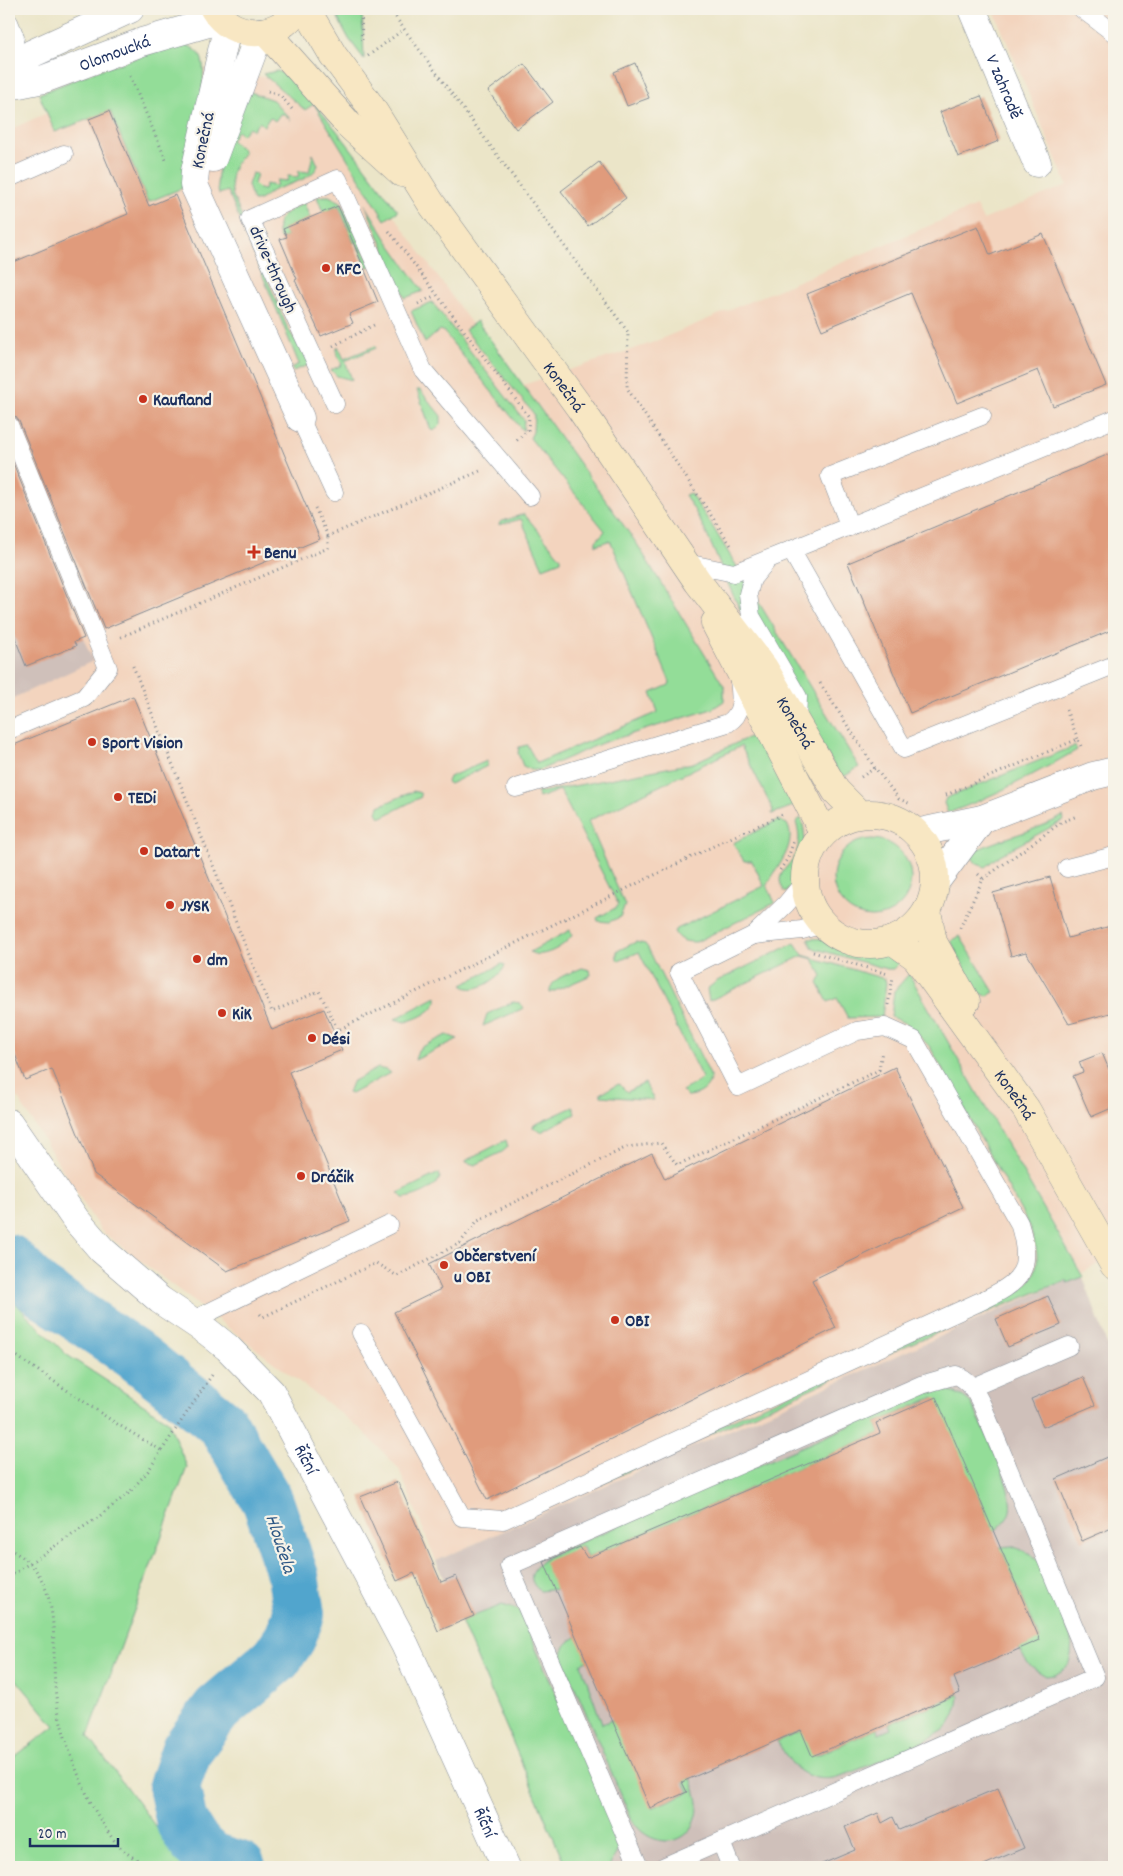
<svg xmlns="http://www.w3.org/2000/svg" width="1123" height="1876" font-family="Dekko,sans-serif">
  <rect width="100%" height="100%" fill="#f7f3e8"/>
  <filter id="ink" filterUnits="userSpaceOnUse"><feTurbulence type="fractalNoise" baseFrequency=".02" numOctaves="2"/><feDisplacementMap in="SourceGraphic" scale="10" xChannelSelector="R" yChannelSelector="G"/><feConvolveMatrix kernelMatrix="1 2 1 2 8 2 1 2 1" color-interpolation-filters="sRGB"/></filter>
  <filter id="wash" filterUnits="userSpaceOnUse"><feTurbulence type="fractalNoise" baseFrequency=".0096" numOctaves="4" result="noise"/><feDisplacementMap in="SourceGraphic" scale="20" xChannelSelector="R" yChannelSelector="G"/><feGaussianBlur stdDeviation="1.12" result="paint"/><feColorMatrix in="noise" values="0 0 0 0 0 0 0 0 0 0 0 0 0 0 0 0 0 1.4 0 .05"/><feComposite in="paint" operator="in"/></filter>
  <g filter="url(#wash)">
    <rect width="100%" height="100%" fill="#ebe5c8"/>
    <polygon fill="#f3d4be" points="993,9 1114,9 1114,1255 1082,1273 909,975 891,1017 907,1024 930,1047 1026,1220 1034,1239 1038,1256 1033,1279 1019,1291 595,1486 912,1343 1067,1280 436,1561 399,1469 361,1429 100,1230 9,1084 9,700 92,660 9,466 9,130 160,62 298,82 517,387 649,344 976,206 983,220 1067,185"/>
    <g fill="#cfc0ba">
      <polygon points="9,466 93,661 9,700"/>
      <polygon points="1083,1277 1114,1364 1114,1867 609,1867 614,1860 494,1607 461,1621 436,1561 1067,1280 1068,1282"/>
    </g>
    <g fill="#93dd98" stroke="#57867b">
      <polygon points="333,9 362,9 364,59 349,39"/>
      <path d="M182 43C190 46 200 51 202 60 209 81 190 161 185 187L148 202 110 111 55 132 39 94 93 72Z"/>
      <path d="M277 71C301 76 378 186 398 211L385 220 314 104 305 110 263 74Z"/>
      <path d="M248 91 273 100 291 120 281 113 275 121 270 117 264 126 259 122 253 130 249 127 242 135 237 131 231 140 242 149 244 154C231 166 229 179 233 196L288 329 311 364 293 371 291 368 299 364 228 191 219 194C211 165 237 119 248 91Z"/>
      <path d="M313 154 318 165C313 180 287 184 274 190 267 194 261 202 253 201L248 185 252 173 257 174 254 184 259 189 264 190 266 184 276 186 277 180 287 181 288 176 298 177 299 171 309 172Z"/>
      <polygon points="323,196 329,196 341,202 371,266 367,267 356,242 354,243 339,206 323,212 317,197"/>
      <path d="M304 203 310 218 284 229 287 237 280 239C272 218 287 211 304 203Z"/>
      <polygon points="365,204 387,240 423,291 405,298"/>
      <polygon points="432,302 524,420 523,431 443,331 440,330 425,343 411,311"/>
      <polygon points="477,321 637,544 724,686 724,701 712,709 602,743 540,770 532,770 523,766 518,753 519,747 527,745 537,763 658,712 651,693 669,685 670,682 611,542 608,541 596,545 596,541 605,531 530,438 533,432 534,414 465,330"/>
      <polygon points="338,346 344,359 375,346 376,348 345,361 352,380 337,376 331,370 342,365 336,351"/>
      <polygon points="417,390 420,390 441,416 441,424 434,431 431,430"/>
      <path d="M690 493 711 524 859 767 842 778C809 724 773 671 743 615 722 576 710 532 685 495Z"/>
      <polygon points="524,514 561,558 561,561 543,568 521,519 499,525 500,522"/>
      <polygon points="756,734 760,736 796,805 772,814 773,810 741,746 588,821 625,905 620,917 609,922 598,921 597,918 617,907 618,904 560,790 539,798 537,793 693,763"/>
      <path d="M1075 746 1077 750C1035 774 993 797 948 813L944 803 946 798Z"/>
      <polygon points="487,761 487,766 450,784 447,782 449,777"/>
      <polygon points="414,791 420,793 421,797 382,817 379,816 377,812 379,806"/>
      <path d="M1063 816 1064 820 1000 855 985 867 977 864 969 854C999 837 1033 833 1063 816Z"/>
      <path d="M801 818C810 843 801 872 786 893 770 874 791 868 797 851 800 841 799 832 796 822Z"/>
      <path d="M778 820 787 824C798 844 777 867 767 885L775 903 696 942C686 942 678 941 674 931L677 929 764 886 752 861H744L733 843Z"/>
      <circle cx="872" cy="878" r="39"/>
      <path d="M570 930 572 935C566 946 541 960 530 952Z"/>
      <polygon points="960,936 994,992 987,996 977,992 951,941"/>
      <polygon points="831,938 856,948 877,951 899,963 893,969 887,969 816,949 812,947 808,939"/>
      <path d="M636 942 645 944 648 948 710 1075C712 1088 699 1096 687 1096L682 1091 701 1080 702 1078 639 952 619 961 617 959V951Z"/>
      <polygon points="795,943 803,955 885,979 886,983 882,1017 848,1018 837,998 828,1002 818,983 822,976 813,959 802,956 709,1001 707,989 717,981"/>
      <path d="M502 964 505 965C501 978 474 996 462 985Z"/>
      <path d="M582 968 590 970 591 975 550 993C549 978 571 973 582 968Z"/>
      <path d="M909 974 1083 1277 1067 1283 1066 1280 912 1343 595 1486 536 1508 1019 1291C1046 1270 1038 1248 1026 1220L930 1047 907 1024 891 1017 894 991Z"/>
      <path d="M436 997C438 1011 416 1019 405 1022L395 1019Z"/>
      <polygon points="513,1002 520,1003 524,1008 483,1026 487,1014"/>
      <polygon points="447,1035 458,1039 415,1060 418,1050 422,1047"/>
      <polygon points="378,1068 386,1070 390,1073 351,1094 348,1093 352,1082"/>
      <polygon points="645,1083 654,1100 601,1096 601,1093 619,1084 627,1092"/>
      <polygon points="573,1107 575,1114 541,1132 533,1128 534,1125"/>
      <polygon points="506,1140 508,1147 502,1152 475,1165 466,1162 467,1160"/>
      <path d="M439 1173 440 1177C438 1188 413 1198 403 1198L398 1193Z"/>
      <polygon points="9,1297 67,1355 168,1421 187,1467 88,1736 171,1847 200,1867 9,1867 9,1761 55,1726 9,1671"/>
      <path d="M940 1390C954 1391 961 1394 971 1403 982 1424 1015 1490 1010 1511 1008 1520 1001 1525 994 1532L934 1397 876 1423 880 1433 587 1558 583 1547H581L546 1562 558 1589 540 1591C523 1577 535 1566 549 1556L924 1394Z"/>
      <polygon points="1012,1546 1031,1554 1039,1561 1072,1641 1071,1655 1069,1663 1063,1670 1055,1675 1046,1676 1031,1667 1018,1649 1040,1639 1000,1547"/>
      <polygon points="502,1605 519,1610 619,1839 618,1850 609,1867 566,1867 461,1621"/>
      <path d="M578 1636 589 1660 581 1664 602 1724 614 1719 652 1808 689 1792 684 1781 691 1778C694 1787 699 1798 698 1809 694 1850 648 1850 631 1818L562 1657C562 1646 569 1641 578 1636Z"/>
      <path d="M959 1694C959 1707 954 1720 945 1729 934 1739 849 1775 833 1778 826 1779 817 1779 810 1776 793 1770 786 1755 777 1741L803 1730 815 1756 874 1730 877 1729 879 1734 891 1729 889 1724Z"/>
    </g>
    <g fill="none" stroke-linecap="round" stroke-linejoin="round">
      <polyline stroke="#51a5cd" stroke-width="52" points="9,1260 38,1289 134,1354 223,1425 268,1502 293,1576 299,1614 290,1638 276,1659 217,1709 187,1749 174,1786 182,1823 194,1842 212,1858 240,1867"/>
    </g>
    <g id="blocks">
      <g fill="#e09b7b">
        <polygon points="635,63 649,98 627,106 614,72"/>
        <polygon points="524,64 553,102 516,129 488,91"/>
        <polygon points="981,96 999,141 958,157 940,112"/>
        <polygon points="109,111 149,206 175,195 320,539 104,629 19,421 15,416 9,415 9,264 128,214 89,119"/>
        <polygon points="599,162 626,198 588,226 561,191"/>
        <polygon points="338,206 378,302 349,314 353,323 321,336 295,280 297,279 280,239 287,237 283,229"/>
        <polygon points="978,226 990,255 1043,234 1106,385 1053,406 1038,370 957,403 911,293 822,330 807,294"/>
        <polygon points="1114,452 1114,629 910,713 848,563"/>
        <polygon points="9,453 84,638 74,642 76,646 26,666 9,623"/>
        <polygon points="133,696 272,1030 324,1009 342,1050 289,1072 350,1221 227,1271 94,1174 52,1069 25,1080 9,1039 9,747"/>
        <polygon points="1050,877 1068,938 1114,925 1114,1012 1069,1024 1026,952 1011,956 993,893"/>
        <polygon points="1102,1053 1114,1081 1114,1107 1091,1117 1073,1076 1083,1072 1079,1062"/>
        <polygon points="895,1067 963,1207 812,1280 836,1328 487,1500 394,1312 441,1289 429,1264 652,1153 665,1179"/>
        <polygon points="1048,1296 1061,1325 1008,1347 996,1319"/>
        <polygon points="1083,1377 1095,1405 1043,1427 1031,1399"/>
        <polygon points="936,1397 1040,1640 954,1677 960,1693 874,1730 812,1756 801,1730 682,1782 687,1792 650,1808 544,1562 580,1547 587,1558 880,1433 876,1423"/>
        <polygon points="1114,1454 1114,1527 1082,1541 1056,1479"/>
        <polygon points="398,1482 441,1582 456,1576 474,1616 438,1631 414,1573 397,1581 360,1497"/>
        <polygon points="998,1788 1024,1848 979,1867 815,1867 855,1850 845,1827 878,1813 882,1823 893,1817 899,1830"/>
      </g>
    </g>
  </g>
  <g filter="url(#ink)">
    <use href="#blocks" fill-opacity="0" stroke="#838a93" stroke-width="1"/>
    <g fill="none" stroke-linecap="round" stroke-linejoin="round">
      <defs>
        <g id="service">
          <polyline points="1082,9 1114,33"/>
          <polyline points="9,22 15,37 9,66"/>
          <polyline points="9,178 64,154"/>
          <polyline points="335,404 250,219 338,179 423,370 530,496"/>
          <polyline points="300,418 334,492"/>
          <polyline points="1114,419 791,550 904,749 1114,665"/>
          <polyline points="9,425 108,668 84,698 9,730"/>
          <polyline points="850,527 830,476 982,416"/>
          <polyline points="767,561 752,579 748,594 751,616 798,697 797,722"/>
          <polyline points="686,563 734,573 791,550"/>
          <path d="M516 788 728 723C744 713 741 697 739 680"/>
          <polyline points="1067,868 1114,856"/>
          <polyline points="754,935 802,930 823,924"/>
          <polyline points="191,1321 389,1225"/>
          <path d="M361 1333 462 1517 503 1520 979 1302C1022 1282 1034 1271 1019 1223L914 1040 885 1027 857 1031 738 1087 679 972 754 935 786 904 805 881"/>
          <polyline points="973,1387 1069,1346"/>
          <polyline points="721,1842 731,1867"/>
          <path d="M639 1867 509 1566 921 1385 956 1375C970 1381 975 1391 982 1405L1095 1677 663 1867"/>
        </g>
        <g id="minor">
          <path id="s1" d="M972 9 1037 163"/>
          <polyline points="228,24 195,171 194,185 300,418"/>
          <polyline points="213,158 260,32"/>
          <polyline points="916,833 982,819 1093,776 1114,771"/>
          <polyline points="936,881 982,819"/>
          <path id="s2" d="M9 1123 76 1220 102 1250 160 1300 208 1332 228 1348 271 1392 405 1645 506 1867"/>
        </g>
        <g id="tertiary">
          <polyline points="9,81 31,54 130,9"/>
          <path id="s3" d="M9 86 44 79 142 42 222 19"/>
        </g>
        <g id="secondary">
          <path d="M214 9C232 40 279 40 297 9"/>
          <path id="s4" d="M306 9 333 55 369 104 431 203 580 408 698 582 764 668 836 791 859 814"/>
          <polyline points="266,32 349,125 402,173"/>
          <polyline points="715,623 819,824 825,832"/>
          <circle cx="870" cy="879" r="65"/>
          <polyline points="927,911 933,942 966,1001"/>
          <path id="s5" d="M892 940 916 957 1026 1109 1114 1265"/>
        </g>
      </defs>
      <use href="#service" stroke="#838a93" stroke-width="19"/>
      <use href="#minor" stroke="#838a93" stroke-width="29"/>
      <use href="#tertiary" stroke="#838a93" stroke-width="29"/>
      <use href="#secondary" stroke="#838a93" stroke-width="29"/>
      <g stroke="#838a93" stroke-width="3" stroke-dasharray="1 4" stroke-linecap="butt">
        <polyline points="361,9 362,44"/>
        <polyline points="390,9 404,29"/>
        <polyline points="368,56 404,29 628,332 627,388 732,547"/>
        <polyline points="130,76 167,162"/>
        <polyline points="268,91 280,95 292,109 295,107"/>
        <polyline points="9,119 17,116"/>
        <polyline points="389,231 529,417 528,430 515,442"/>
        <polyline points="418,304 436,295"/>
        <polyline points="333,346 376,324"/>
        <polyline points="315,508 328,536 480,471"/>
        <polyline points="121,637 328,548 328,536"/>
        <polyline points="133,666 272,1012 319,991 338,1030 730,838 782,815"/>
        <polyline points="820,683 875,768"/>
        <polyline points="1066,710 1078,739"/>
        <polyline points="861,777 875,768 899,799 911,804"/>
        <polyline points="946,795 1078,739 1082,749"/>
        <polyline points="780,870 788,858 794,840"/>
        <polyline points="983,879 1062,822 1077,816"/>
        <polyline points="960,928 983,879 978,874"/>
        <polyline points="813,952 888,974"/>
        <polyline points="888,1005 893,977"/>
        <polyline points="260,1314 263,1317 376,1263 397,1276 460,1243 478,1220 627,1147 661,1143 677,1165 879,1070 882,1051"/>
        <polyline points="9,1351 114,1422 162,1451"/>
        <path d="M9 1549C16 1553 25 1558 31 1564 64 1602 49 1657 57 1703 63 1743 91 1815 118 1845 126 1854 139 1861 149 1867"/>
        <polyline points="9,1577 97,1518 129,1493 148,1471 214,1372"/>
      </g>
      <use href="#service" stroke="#fff" stroke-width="18"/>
      <use href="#minor" stroke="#fff" stroke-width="28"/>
      <use href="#tertiary" stroke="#fff" stroke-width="28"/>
      <use href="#secondary" stroke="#f8e7c3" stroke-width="28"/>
    </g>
  </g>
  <g fill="#c8321e" stroke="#f7f3e8" stroke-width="2">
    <circle cx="326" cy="268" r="5"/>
    <circle cx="143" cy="399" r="5"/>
    <path d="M251.5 544.5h5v5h5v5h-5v5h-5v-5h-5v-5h5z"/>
    <circle cx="92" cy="742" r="5"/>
    <circle cx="118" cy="797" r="5"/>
    <circle cx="144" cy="851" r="5"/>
    <circle cx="170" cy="905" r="5"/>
    <circle cx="197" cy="959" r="5"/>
    <circle cx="222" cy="1013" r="5"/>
    <circle cx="312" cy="1038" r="5"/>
    <circle cx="301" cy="1176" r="5"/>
    <circle cx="444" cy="1265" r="5"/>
    <circle cx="615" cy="1320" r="5"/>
  </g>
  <g text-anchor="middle" stroke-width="4.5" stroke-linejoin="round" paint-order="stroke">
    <g font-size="18" fill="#1b2f5e" stroke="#f7f3e8">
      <text dy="6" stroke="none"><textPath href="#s3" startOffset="111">Olomoucká</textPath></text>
      <text dy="6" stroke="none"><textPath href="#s1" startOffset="84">V zahradě</textPath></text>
      <text transform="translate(202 140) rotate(-78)" y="6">Konečná</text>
      <text transform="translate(274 269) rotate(66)" y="6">drive-through</text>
      <text dy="6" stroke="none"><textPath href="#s4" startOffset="458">Konečná</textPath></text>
      <text dy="6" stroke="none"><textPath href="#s4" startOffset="866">Konečná</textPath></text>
      <text dy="6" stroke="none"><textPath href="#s5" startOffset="199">Konečná</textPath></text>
      <text dy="6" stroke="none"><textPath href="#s2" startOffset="455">Říční</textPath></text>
      <text dy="6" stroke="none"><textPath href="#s2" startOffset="860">Říční</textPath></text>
    </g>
    <g font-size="18" font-weight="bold" fill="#1b2f5e" stroke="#f7f3e8" text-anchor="start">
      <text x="336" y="274">KFC</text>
      <text x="153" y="405">Kaufland</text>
      <text x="264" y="558">Benu</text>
      <text x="102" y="748">Sport Vision</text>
      <text x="128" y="803">TEDi</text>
      <text x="154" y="857">Datart</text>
      <text x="180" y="911">JYSK</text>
      <text x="207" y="965">dm</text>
      <text x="232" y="1019">KiK</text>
      <text x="322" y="1044">Dési</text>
      <text x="311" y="1182">Dráčik</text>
      <text x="454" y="1261">Občerstvení<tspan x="454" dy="21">u OBI</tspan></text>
      <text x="625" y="1326">OBI</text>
    </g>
    <g font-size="19" font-style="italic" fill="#2e5885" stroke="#f7f3e8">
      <text transform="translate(282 1543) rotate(72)" y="7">Hloučela</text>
    </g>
  </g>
  <rect width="1123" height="1876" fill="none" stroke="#f7f3e8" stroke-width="30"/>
  <path d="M30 1838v8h88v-8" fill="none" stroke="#1b2f5e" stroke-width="2.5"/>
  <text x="38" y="1838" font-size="15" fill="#1b2f5e" stroke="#f7f3e8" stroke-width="4" paint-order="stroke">20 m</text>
</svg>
